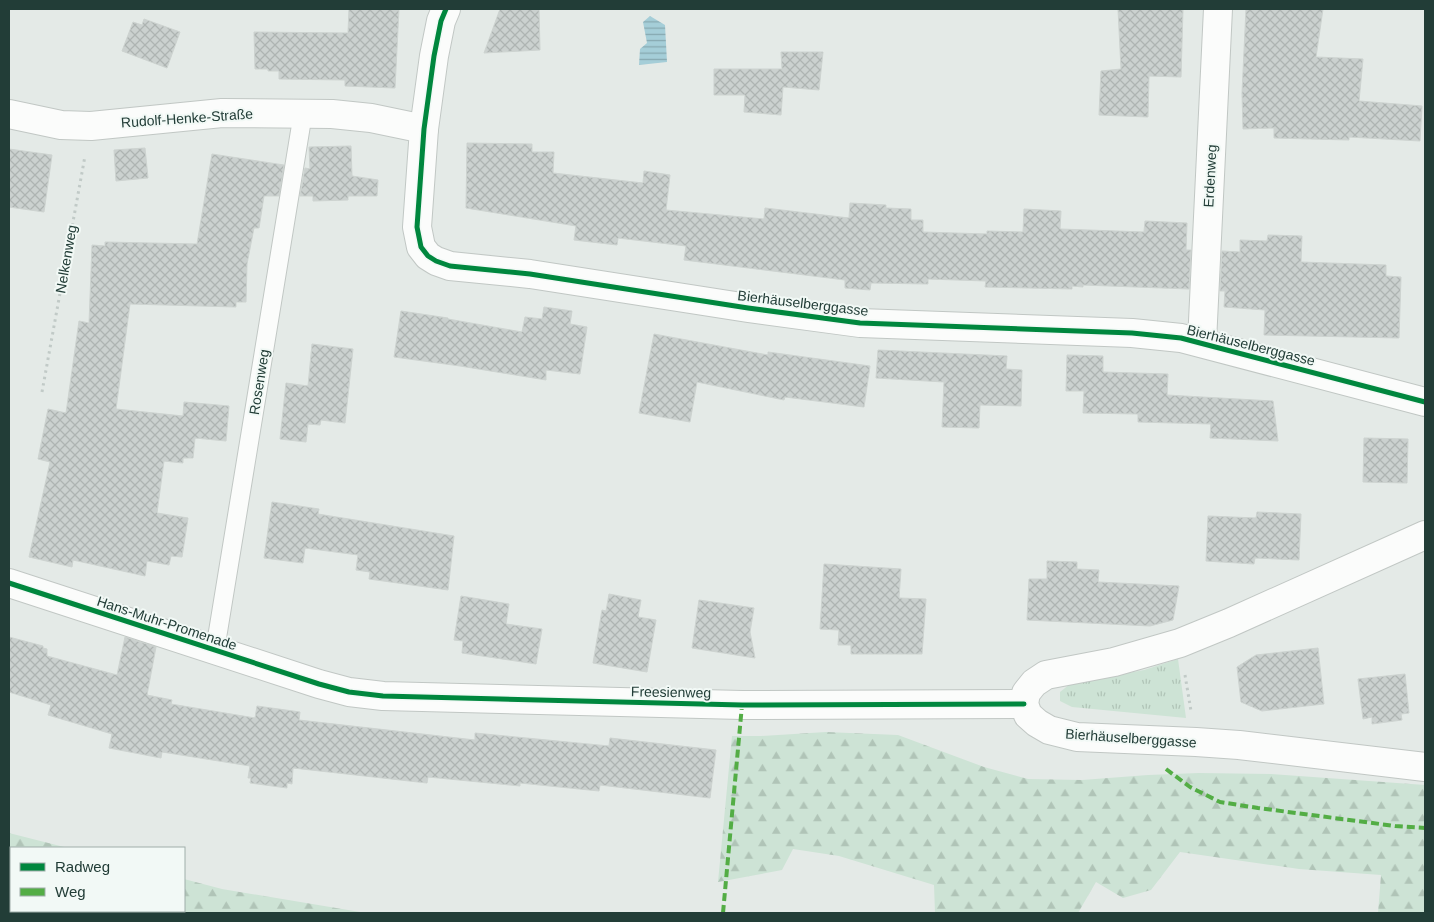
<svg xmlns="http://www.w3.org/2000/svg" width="1434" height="922" font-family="Helvetica,sans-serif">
  <defs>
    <pattern id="grass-tufts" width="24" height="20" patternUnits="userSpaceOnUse" patternTransform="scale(1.25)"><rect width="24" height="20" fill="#cde3d5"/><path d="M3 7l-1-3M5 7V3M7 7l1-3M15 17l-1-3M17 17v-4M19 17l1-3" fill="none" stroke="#b0c4b7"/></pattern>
    <pattern id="forest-firs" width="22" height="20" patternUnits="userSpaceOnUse" patternTransform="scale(1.25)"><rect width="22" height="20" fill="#cde3d5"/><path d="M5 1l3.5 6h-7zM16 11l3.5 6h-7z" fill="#b0c4b7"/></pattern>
    <pattern id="water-rules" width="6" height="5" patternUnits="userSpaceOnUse" patternTransform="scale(1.25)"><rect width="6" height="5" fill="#a5ced8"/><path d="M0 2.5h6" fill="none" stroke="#86a8b0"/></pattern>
    <pattern id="building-cross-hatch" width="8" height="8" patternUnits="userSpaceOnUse" patternTransform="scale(1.25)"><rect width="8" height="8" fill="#cbd1cf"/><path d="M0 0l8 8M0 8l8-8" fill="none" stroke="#aeb4b2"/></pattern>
  </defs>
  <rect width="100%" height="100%" fill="#e4eae7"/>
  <polygon fill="url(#grass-tufts)" points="1178,659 1186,718 1072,707 1060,701 1060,692 1070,684 1144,670"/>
  <g fill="url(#forest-firs)">
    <polygon points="826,732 898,735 984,767 1028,779 1082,780 1148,775 1199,773 1271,774 1425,785 1425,913 1378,913 1381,875 1299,869 1180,852 1151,890 1123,898 1096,882 1078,913 935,913 934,885 839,856 793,849 782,870 718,882 732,736 761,736"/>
    <polygon points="9,833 68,848 11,848 11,911 184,911 184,879 222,889 366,913 9,913"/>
  </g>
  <polygon fill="url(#water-rules)" points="650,16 665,25 667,62 639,65 640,49 647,43 643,22"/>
  <g fill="url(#building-cross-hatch)" stroke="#cdd3d0">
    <polygon points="349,9 399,9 395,88 345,86 345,80 279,79 279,71 268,71 268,69 255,69 254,32 348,33"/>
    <polygon points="500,9 539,9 540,50 484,53"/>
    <polygon points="1118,9 1183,9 1181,77 1149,76 1148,117 1099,115 1101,71 1121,69"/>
    <polygon points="1246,9 1323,9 1316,57 1363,59 1359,101 1422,106 1420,141 1349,137 1349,140 1274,138 1274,128 1243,129 1242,93"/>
    <polygon points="144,19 180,32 167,68 122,51 133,22 142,25"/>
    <polygon points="781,52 823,52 819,90 783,87 781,115 744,112 745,95 714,95 714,69 782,69"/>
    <polygon points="467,143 532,144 532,152 554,152 553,173 643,183 644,171 670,175 666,210 764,219 765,208 849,218 850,203 886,205 886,208 911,209 911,220 923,220 923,232 987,234 987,231 1023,232 1024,209 1061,211 1060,229 1144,232 1145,221 1187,223 1186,250 1191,250 1189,289 1083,285 1083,287 1072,286 1072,289 985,287 986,281 928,279 928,284 871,283 870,290 845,288 845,280 684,260 686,246 618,238 617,245 574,240 576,226 466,208"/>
    <polygon points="351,146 352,176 378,180 377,196 348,196 348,200 313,201 313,196 300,196 305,168 310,169 309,147"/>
    <polygon points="145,148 148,178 116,181 114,150"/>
    <polygon points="9,149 52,155 44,212 9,207"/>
    <polygon points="212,154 284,165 279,196 264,196 259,228 254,228 247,264 246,302 236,302 236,307 130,304 116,409 183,416 184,402 229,406 226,441 195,438 193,458 183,458 183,463 164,461 157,513 188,518 182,557 171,556 169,565 147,561 145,576 73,560 72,567 29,557 50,462 38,459 48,409 66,413 79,321 89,323 92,245 105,246 105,242 197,244"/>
    <polygon points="1268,235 1302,236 1301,262 1386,265 1386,276 1401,277 1399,338 1264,335 1265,310 1224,307 1225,291 1220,291 1222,251 1240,252 1240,240 1267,241"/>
    <polygon points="544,307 572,311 570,324 587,327 580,374 546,370 546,380 460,366 394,357 401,311 448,318 448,319 522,332 525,317 542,319"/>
    <polygon points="654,334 768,355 768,352 870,366 864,407 785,397 784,400 697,382 690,422 639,413"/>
    <polygon points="312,344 353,349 345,423 321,420 320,425 308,424 306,442 280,439 286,383 308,386"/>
    <polygon points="878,350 1007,356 1006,369 1022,370 1021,406 980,405 979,428 942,427 944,382 876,378"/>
    <polygon points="1067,355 1103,356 1103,372 1168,374 1167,395 1273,401 1278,441 1210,438 1211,424 1138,422 1138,414 1083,413 1084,391 1066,391"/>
    <polygon points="1364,438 1408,439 1407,483 1363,482"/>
    <polygon points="272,502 319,509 318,514 454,536 448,590 369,579 370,572 356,570 358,555 305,548 303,563 264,558"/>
    <polygon points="1257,512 1301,514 1299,560 1255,558 1254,564 1206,561 1208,516 1256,518"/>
    <polygon points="1047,561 1077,562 1077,569 1099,570 1098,582 1179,586 1173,620 1150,626 1027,620 1029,579 1047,579"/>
    <polygon points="824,564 901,569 899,598 926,599 922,654 851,654 851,645 838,645 839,630 820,629"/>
    <polygon points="609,594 641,600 638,617 656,620 647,672 593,663 602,610 606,611"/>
    <polygon points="461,596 509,604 506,624 542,629 536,664 462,653 463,641 454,640"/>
    <polygon points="699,600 754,608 750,632 755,658 692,648"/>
    <polygon points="9,637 43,646 43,648 47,649 47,656 117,675 125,637 156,647 147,695 172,700 171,704 255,718 257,706 300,712 299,720 475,740 475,733 609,746 610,738 716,750 710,798 600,785 599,791 520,783 520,786 428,777 427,783 293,768 292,784 287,783 287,788 250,783 251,778 248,778 250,766 162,752 161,758 109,748 112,734 48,715 51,705 9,692"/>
    <polygon points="1318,648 1324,704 1262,711 1241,702 1237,667 1256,655"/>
    <polygon points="1405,674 1409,713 1401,714 1402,720 1372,724 1372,717 1363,719 1358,679"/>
  </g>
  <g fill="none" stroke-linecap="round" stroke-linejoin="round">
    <defs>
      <polyline id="lane" points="215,650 303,113"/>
      <g id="street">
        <polyline points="446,9 441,21 434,56 424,129 417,227 421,247 428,256 436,261 450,266 530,274 748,308 860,323 1132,333 1181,338 1425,402"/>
        <polyline points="9,114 61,125 91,126 222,113 332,114 371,118 424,129"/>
        <polyline points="1202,342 1218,9"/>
        <polyline points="1425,535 1229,623 1180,643 1114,662 1046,675 1034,683 1026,693 1024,704 1028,715 1037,723 1049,730 1077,737 1196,742 1239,745 1425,767"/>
        <polyline points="9,583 319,684 349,692 383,696 742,705 1024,704"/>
      </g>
    </defs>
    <use href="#lane" stroke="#c1c7c4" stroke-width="20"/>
    <use href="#street" stroke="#c1c7c4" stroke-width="30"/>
    <g stroke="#c1cac7" stroke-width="3" stroke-dasharray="2.5 4" stroke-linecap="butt">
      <polyline points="42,392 85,156"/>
      <polyline points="1185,675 1191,711"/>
    </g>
    <use href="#lane" stroke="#fbfcfb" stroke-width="18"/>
    <use href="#street" stroke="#fbfcfb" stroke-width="28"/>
    <g stroke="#53ad45" stroke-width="4" stroke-dasharray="8 4" stroke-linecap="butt">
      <polyline points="1166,769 1190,787 1220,802 1258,808 1395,826 1425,828"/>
      <polyline points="723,913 742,705"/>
    </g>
    <defs>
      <g id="cycleway">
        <polyline points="446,9 441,21 434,56 424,129 417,227 421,247 428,256 436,261 450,266 530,274 748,308 860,323 1132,333 1181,338 1425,402"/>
        <polyline points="9,583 319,684 349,692 383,696 742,705 1024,704"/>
      </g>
    </defs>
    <use href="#cycleway" stroke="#f2f9f6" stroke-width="8"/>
    <use href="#cycleway" stroke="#00873e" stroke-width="5"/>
  </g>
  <g text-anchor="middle" stroke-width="4" stroke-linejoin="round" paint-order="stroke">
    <g font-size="14" fill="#223d37" stroke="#f2f9f6">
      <text transform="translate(187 118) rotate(-4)" y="5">Rudolf-Henke-Straße</text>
      <text transform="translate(1210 176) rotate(-87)" y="5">Erdenweg</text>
      <text transform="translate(66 259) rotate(-80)" y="5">Nelkenweg</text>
      <text transform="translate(803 303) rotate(7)" y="5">Bierhäuselberggasse</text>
      <text transform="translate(1251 345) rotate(14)" y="5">Bierhäuselberggasse</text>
      <text transform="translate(259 382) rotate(-81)" y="5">Rosenweg</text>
      <text transform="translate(167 623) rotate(18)" y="5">Hans-Muhr-Promenade</text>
      <text transform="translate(671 692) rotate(1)" y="5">Freesienweg</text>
      <text transform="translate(1131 738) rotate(4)" y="5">Bierhäuselberggasse</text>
    </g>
  </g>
  <rect width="1434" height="922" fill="none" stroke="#223d37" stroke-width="20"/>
  <rect x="10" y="847" width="175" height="65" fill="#f2f9f6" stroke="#9faeaa"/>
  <rect x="20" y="863" width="25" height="8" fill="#00873e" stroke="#9faeaa"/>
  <text x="55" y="872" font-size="15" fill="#223d37">Radweg</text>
  <rect x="20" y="888" width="25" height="8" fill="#53ad45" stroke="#9faeaa"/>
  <text x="55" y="897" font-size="15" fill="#223d37">Weg</text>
</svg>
